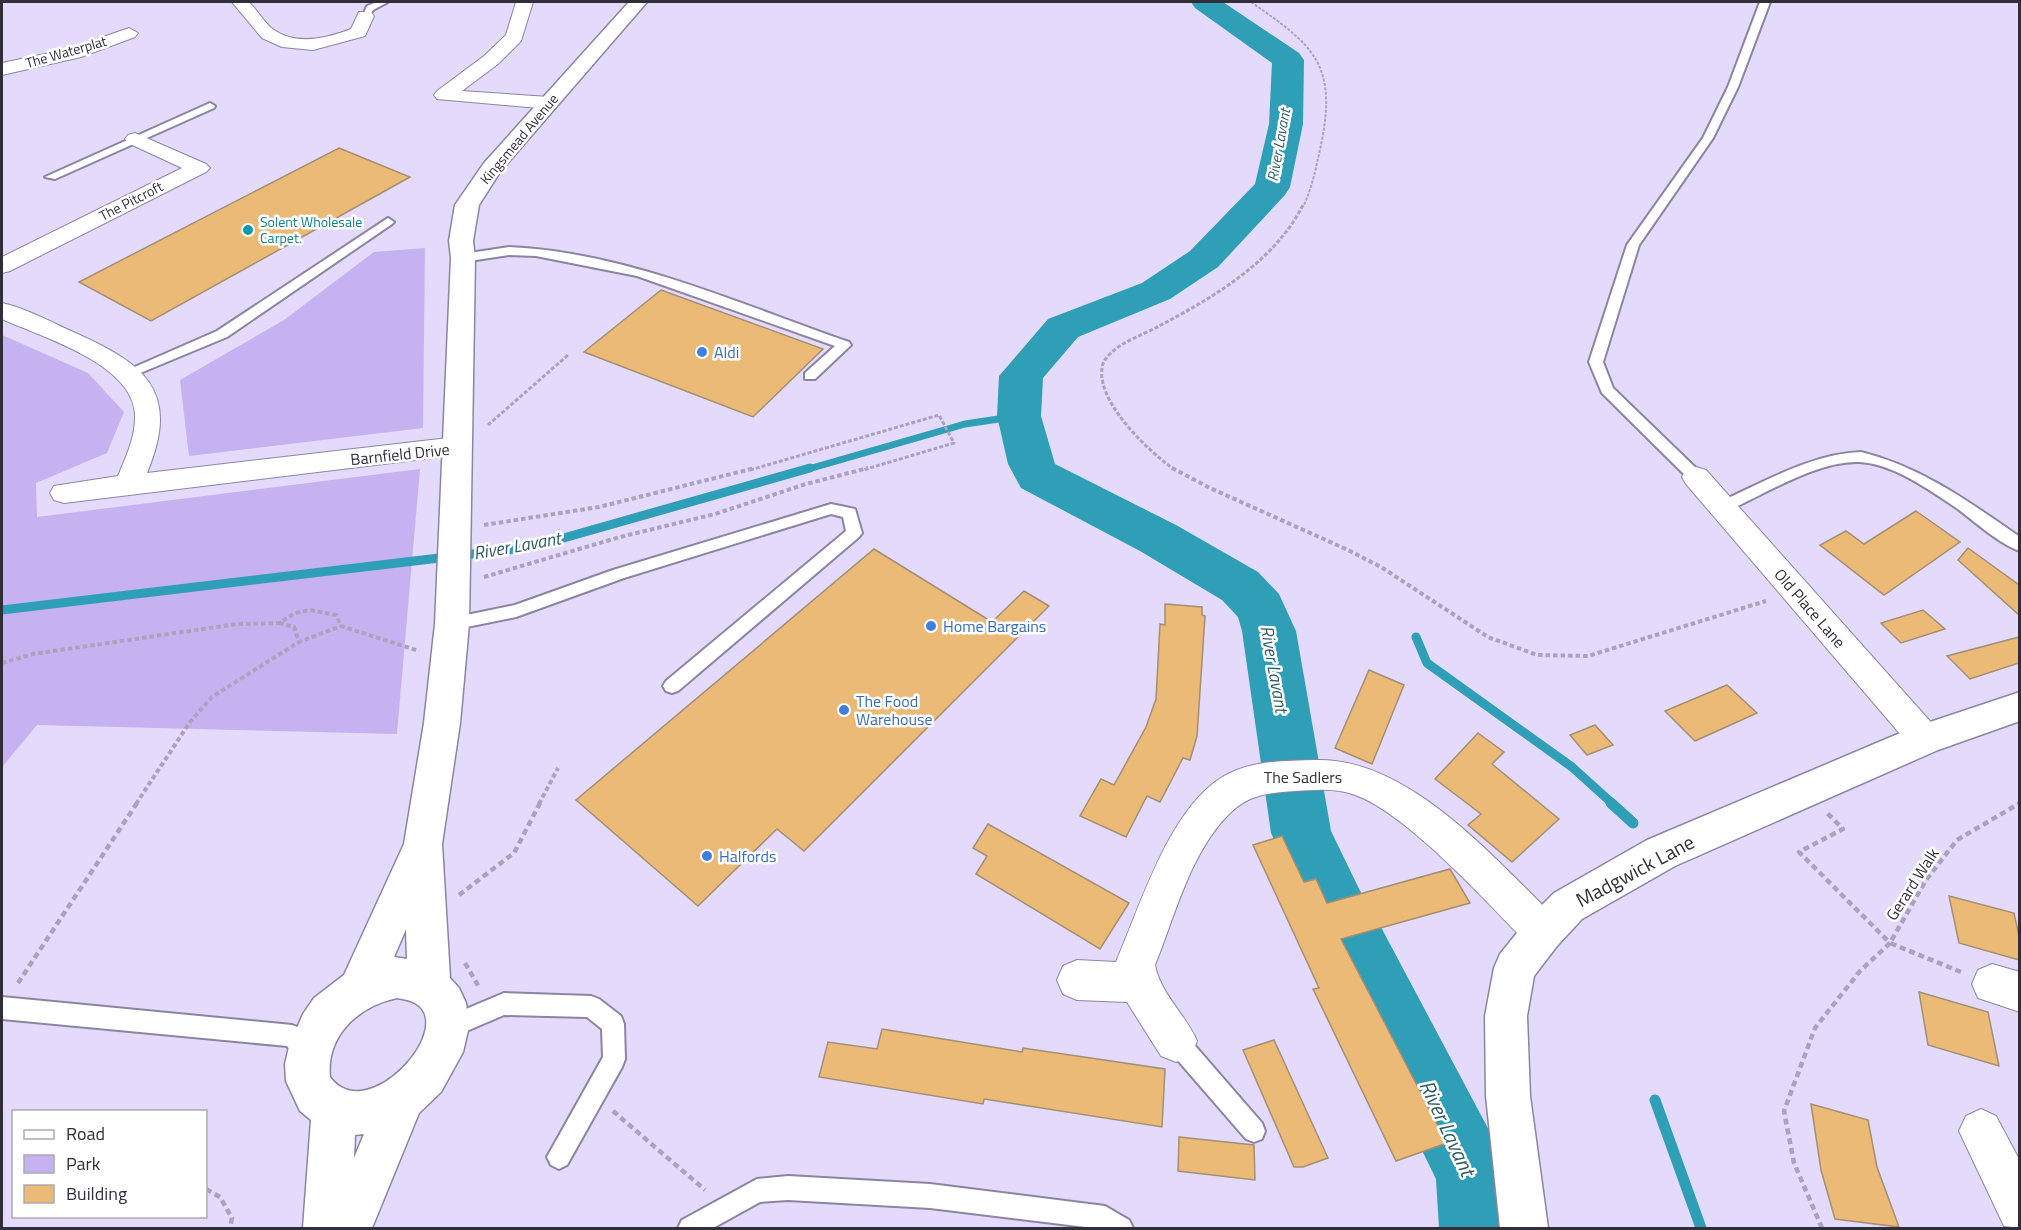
<svg xmlns="http://www.w3.org/2000/svg" width="2021" height="1230" font-family="'Titillium Web',sans-serif">
  <rect width="100%" height="100%" fill="#e4dafb"/>
  <g fill="#c6b2f1">
    <polygon points="425,248 423,428 189,456 180,380 284,320 374,252"/>
    <polygon points="2,335 88,373 124,412 107,453 36,483 37,517 420,469 397,734 37,725 2,767"/>
  </g>
  <g fill="none" stroke-linecap="round" stroke-linejoin="round">
    <polyline stroke="#2e9fb6" stroke-width="7" points="805,470 965,424 1019,416"/>
    <g stroke="#2e9fb6" stroke-width="9">
      <polyline points="2,610 532,547 810,468"/>
      <polyline points="1416,637 1427,663 1572,767 1613,804"/>
    </g>
    <g stroke="#2e9fb6" stroke-width="11">
      <polyline points="1611,803 1633,823"/>
      <polyline points="1655,1100 1701,1228"/>
    </g>
    <polygon fill="#2e9fb6" fill-rule="evenodd" points="1191,2 1223,2 1299,53 1304,60 1303,124 1290,187 1285,195 1218,267 1170,299 1078,337 1043,378 1041,416 1055,464 1176,525 1258,572 1279,594 1296,631 1331,831 1365,901 1361,909 1374,914 1499,1149 1510,1175 1515,1228 1439,1228 1436,1179 1328,958 1319,936 1323,927 1311,922 1271,833 1242,631 1238,617 1222,600 1140,551 1021,488 1008,464 997,416 999,376 1048,319 1142,283 1190,251 1255,184 1269,124 1272,63 1195,8"/>
  </g>
  <g fill="#ebba76" stroke="#a38f74" stroke-width="1.5">
    <polygon points="339,148 410,177 151,321 79,282"/>
    <polygon points="661,290 823,349 753,417 584,352"/>
    <polygon points="1916,511 1960,542 1884,595 1820,545 1846,531 1864,544"/>
    <polygon points="1968,548 2019,585 2019,615 1958,560"/>
    <polygon points="874,549 992,622 1024,591 1049,606 804,851 777,829 698,906 576,800"/>
    <polygon points="1165,604 1202,607 1202,615 1205,616 1197,736 1190,760 1183,758 1160,802 1147,796 1126,837 1080,816 1101,779 1114,785 1146,727 1156,699 1160,624 1165,625"/>
    <polygon points="1923,610 1945,629 1901,643 1881,623"/>
    <polygon points="2019,637 2019,663 1970,679 1947,656"/>
    <polygon points="1369,670 1404,685 1372,764 1335,748"/>
    <polygon points="1727,685 1757,713 1695,741 1665,711"/>
    <polygon points="1595,725 1613,745 1587,755 1570,735"/>
    <polygon points="1478,733 1504,752 1492,764 1559,819 1512,862 1468,825 1481,814 1435,779"/>
    <polygon points="988,824 1129,903 1100,949 976,874 987,856 973,848"/>
    <polygon points="1282,836 1304,882 1316,879 1327,903 1450,869 1470,903 1341,939 1447,1143 1396,1161 1313,989 1319,988 1253,845"/>
    <polygon points="1949,896 2014,913 2019,936 2019,960 1959,943"/>
    <polygon points="1919,992 1988,1012 1999,1066 1928,1045"/>
    <polygon points="882,1029 1022,1052 1023,1048 1165,1069 1162,1127 984,1099 983,1104 819,1077 828,1042 877,1049"/>
    <polygon points="1274,1040 1328,1158 1303,1167 1294,1167 1243,1050"/>
    <polygon points="1811,1104 1868,1120 1877,1167 1899,1227 1835,1219 1821,1170"/>
    <polygon points="1179,1137 1254,1145 1255,1180 1178,1171"/>
  </g>
  <g fill="none" stroke-linecap="round" stroke-linejoin="round">
    <defs>
      <g id="lane">
        <polygon points="377,2 388,2 373,10 368,18 362,18 367,6"/>
        <polygon points="1760,2 1770,2 1738,87 1713,138 1639,245 1603,362 1613,388 1701,473 1703,477 1696,482 1691,481 1602,393 1589,362 1627,245 1703,138 1728,87"/>
        <polygon points="210,103 215,106 214,108 55,179 45,177"/>
        <polygon points="388,218 394,222 392,224 227,337 133,376 123,376 121,373 217,331"/>
        <path d="M509 247C626 252 739 304 849 342L851 345 815 379H805V373L835 346 637 276 536 256 509 255 463 262 457 258 463 254Z"/>
        <path d="M1861 452C1922 467 1969 502 2020 537V551C1999 544 1973 520 1955 507 1928 489 1893 464 1860 462 1818 460 1765 494 1727 511L1722 512 1714 507 1717 503C1763 483 1810 454 1861 452Z"/>
        <polygon points="831,504 855,509 862,533 859,537 678,691 672,693 666,691 663,686 666,681 846,531 843,517 831,514 624,578 516,617 452,630 446,629 444,624 446,619 452,618 515,605 613,570"/>
        <polygon points="504,993 591,996 599,999 621,1016 624,1024 625,1059 622,1067 567,1165 559,1169 551,1165 547,1157 603,1057 602,1029 587,1017 504,1015 448,1039 440,1036 437,1028 440,1020"/>
        <polygon points="2,997 292,1025 300,1028 318,1054 315,1062 307,1065 299,1062 287,1046 2,1019"/>
        <polygon points="1176,1030 1184,1033 1262,1123 1265,1131 1262,1139 1254,1142 1246,1139 1168,1049 1165,1041 1168,1033"/>
        <polygon points="788,1176 930,1184 1105,1206 1129,1220 1133,1228 1094,1228 930,1208 788,1200 760,1202 713,1228 678,1228 682,1220 757,1179"/>
      </g>
      <g id="street">
        <path d="M232 2H249C258 11 264 23 274 30 297 46 328 38 351 29L359 12H371L374 16 365 36 313 50 282 47 262 38Z"/>
        <polygon points="516,2 533,2 521,41 498,64 462,91 549,97 556,99 559,103 556,107 549,109 437,99 434,95 437,91 484,56 506,35"/>
        <polygon points="129,28 138,33 135,37 81,57 2,75 2,63 69,49"/>
        <polygon points="135,133 206,164 210,168 206,172 10,271 2,273 2,257 182,168 128,143 125,139 128,135"/>
        <path d="M2 303C25 308 49 321 71 331 143 363 182 389 147 473L457 437 467 439 471 446 467 453 457 455 64 503 54 500 50 493 54 486 118 476C126 457 136 436 135 414 132 363 41 337 2 319Z"/>
        <polygon points="1696,467 1706,470 1937,729 1942,739 1937,749 1925,754 1913,749 1686,484 1682,477 1686,470"/>
        <path d="M1315 760C1409 757 1494 859 1557 919L1562 932 1557 945 1543 951 1529 945C1489 905 1402 807 1349 793 1332 788 1313 790 1295 791 1268 793 1249 794 1229 814 1190 853 1175 916 1155 965 1160 993 1186 1015 1197 1041L1191 1056 1176 1062 1161 1056 1127 1002 1077 1000 1063 994 1057 980 1063 966 1077 960 1116 962C1141 905 1171 801 1230 773 1257 760 1286 761 1315 760Z"/>
        <polygon points="1992,964 2020,972 2020,1012 1978,998 1972,984 1978,970"/>
        <polygon points="1981,1109 1996,1116 2020,1161 2020,1228 2004,1226 1959,1131 1966,1116"/>
      </g>
      <g id="secondary">
        <path d="M629 2H647L500 172 479 205 473 241 475 258 469 624 460 723 442 844 450 978 459 988 466 1003 469 1026 463 1052 441 1092 419 1113 372 1228H303L311 1120 300 1111 286 1081 285 1064 289 1047 303 1014 314 998 344 975 404 844 424 723 435 624 451 258 449 241 455 205 484 163ZM406 929 407 959 394 957ZM397 998C402 999 410 1000 415 1003 458 1027 367 1128 330 1077 326 1035 359 1006 397 998ZM364 1134 354 1158 355 1135Z"/>
        <polygon points="2020,692 2020,721 1938,750 1675,866 1582,919 1557,946 1534,976 1527,1016 1530,1096 1548,1228 1500,1228 1486,1096 1485,1016 1494,968 1500,954 1529,918 1554,893 1647,840 1912,728"/>
      </g>
    </defs>
    <use href="#lane" stroke="#8d84a2" stroke-width="4"/>
    <use href="#street" stroke="#8d84a2" stroke-width="2"/>
    <use href="#secondary" stroke="#8d84a2" stroke-width="3"/>
    <path stroke="#aba3bd" stroke-width="2" stroke-dasharray="3 1.5" stroke-linecap="butt" d="M1251 2C1311 44 1337 62 1322 140 1317 163 1313 186 1303 207"/>
    <g stroke="#aba3bd" stroke-width="3" stroke-dasharray="4 2" stroke-linecap="butt">
      <polyline points="488,425 568,355"/>
      <polyline points="750,470 939,415 954,443 863,470"/>
      <path d="M1175 470C1149 452 1089 396 1104 361 1117 342 1142 336 1161 325 1214 297 1275 261 1303 205"/>
    </g>
    <g stroke="#aba3bd" stroke-width="4" stroke-dasharray="4.5 3" stroke-linecap="butt">
      <polyline points="1172,468 1210,488 1348,550 1381,567 1488,637 1537,655 1588,656 1766,601"/>
      <polyline points="484,525 599,507 755,468"/>
      <polyline points="484,577 620,537 715,514 806,484 868,468"/>
      <polyline points="279,623 294,627 299,642 341,626"/>
      <polyline points="2,663 33,654 237,624 279,623 295,613 310,610 336,615 341,626 419,651"/>
      <polyline points="136,804 190,722 212,697 299,642"/>
      <polyline points="539,804 558,768"/>
      <polyline points="2018,804 2020,803"/>
    </g>
    <g stroke="#aba3bd" stroke-width="4.5" stroke-dasharray="6 4" stroke-linecap="butt">
      <polyline points="459,895 514,853 540,803"/>
      <polyline points="465,963 479,987"/>
      <polyline points="1961,972 1890,943 1926,880 1957,840 2020,803"/>
      <polyline points="18,983 137,803"/>
      <polyline points="613,1111 705,1190"/>
      <polyline points="206,1189 220,1197 232,1218 230,1228"/>
      <polyline points="1822,1228 1794,1163 1784,1111 1815,1028 1860,971 1890,943 1799,852 1843,829 1827,813"/>
    </g>
    <use href="#lane" fill="#fff" fill-rule="evenodd"/>
    <use href="#street" fill="#fff" fill-rule="evenodd"/>
    <use href="#secondary" fill="#fff" fill-rule="evenodd"/>
  </g>
  <circle fill="#0f9aa8" stroke="#fff" stroke-width="2" cx="248" cy="230" r="6"/>
  <g fill="#3f7fe0" stroke="#fff" stroke-width="2">
    <circle cx="702" cy="352" r="6"/>
    <circle cx="931" cy="626" r="6"/>
    <circle cx="844" cy="710" r="6"/>
    <circle cx="707" cy="856" r="6"/>
  </g>
  <g text-anchor="middle" stroke-width="5" stroke-linejoin="round" paint-order="stroke">
    <g font-size="14" fill="#312e3a" stroke="#fff">
      <text transform="translate(66 52) rotate(-16)" y="5">The Waterplat</text>
      <text transform="translate(519 139) rotate(-50)" y="5">Kingsmead Avenue</text>
      <text transform="translate(131 201) rotate(-27)" y="5">The Pitcroft</text>
    </g>
    <g font-size="14" fill="#0d838f" stroke="#fff" text-anchor="start">
      <text x="260" y="227">Solent Wholesale<tspan x="260" dy="16">Carpet.</tspan></text>
    </g>
    <g font-size="15" font-style="italic" fill="#2e5c66" stroke="#fff">
      <text transform="translate(1279 145) rotate(-80)" y="5">River Lavant</text>
    </g>
    <g font-size="16" fill="#366cbe" stroke="#fff" text-anchor="start">
      <text x="714" y="358">Aldi</text>
      <text x="943" y="632">Home Bargains</text>
      <text x="856" y="707">The Food<tspan x="856" dy="18">Warehouse</tspan></text>
      <text x="719" y="862">Halfords</text>
    </g>
    <g font-size="16" fill="#312e3a" stroke="#fff">
      <text transform="translate(400 454) rotate(-6)" y="6">Barnfield Drive</text>
      <text transform="translate(1810 608) rotate(49)" y="6">Old Place Lane</text>
      <text x="1303" y="783">The Sadlers</text>
      <text transform="translate(1912 884) rotate(-57)" y="6">Gerard Walk</text>
    </g>
    <g font-size="18" font-style="italic" fill="#2e5c66" stroke="#fff">
      <text transform="translate(517 546) rotate(-10)" y="6">River Lavant</text>
      <text transform="translate(1274 669) rotate(80)" y="6">River Lavant</text>
    </g>
    <g font-size="20" fill="#312e3a" stroke="#fff">
      <text transform="translate(1635 871) rotate(-28)" y="7">Madgwick Lane</text>
    </g>
    <g font-size="21" font-style="italic" fill="#2e5c66" stroke="#fff">
      <text transform="translate(1447 1128) rotate(65)" y="7">River Lavant</text>
    </g>
  </g>
  <rect width="2021" height="1230" fill="none" stroke="#312e3a" stroke-width="6"/>
  <rect x="12" y="1110" width="195" height="108" fill="#ffffff" stroke="#adabb0" stroke-width="1.5"/>
  <rect x="24" y="1130" width="30" height="9" fill="#ffffff" stroke="#adabb0" stroke-width="1.5"/>
  <text x="66" y="1140" font-size="18" fill="#312e3a">Road</text>
  <rect x="24" y="1155" width="30" height="18" fill="#c6b2f1" stroke="#adabb0" stroke-width="1.5"/>
  <text x="66" y="1170" font-size="18" fill="#312e3a">Park</text>
  <rect x="24" y="1185" width="30" height="18" fill="#ebba76" stroke="#adabb0" stroke-width="1.5"/>
  <text x="66" y="1200" font-size="18" fill="#312e3a">Building</text>
</svg>
